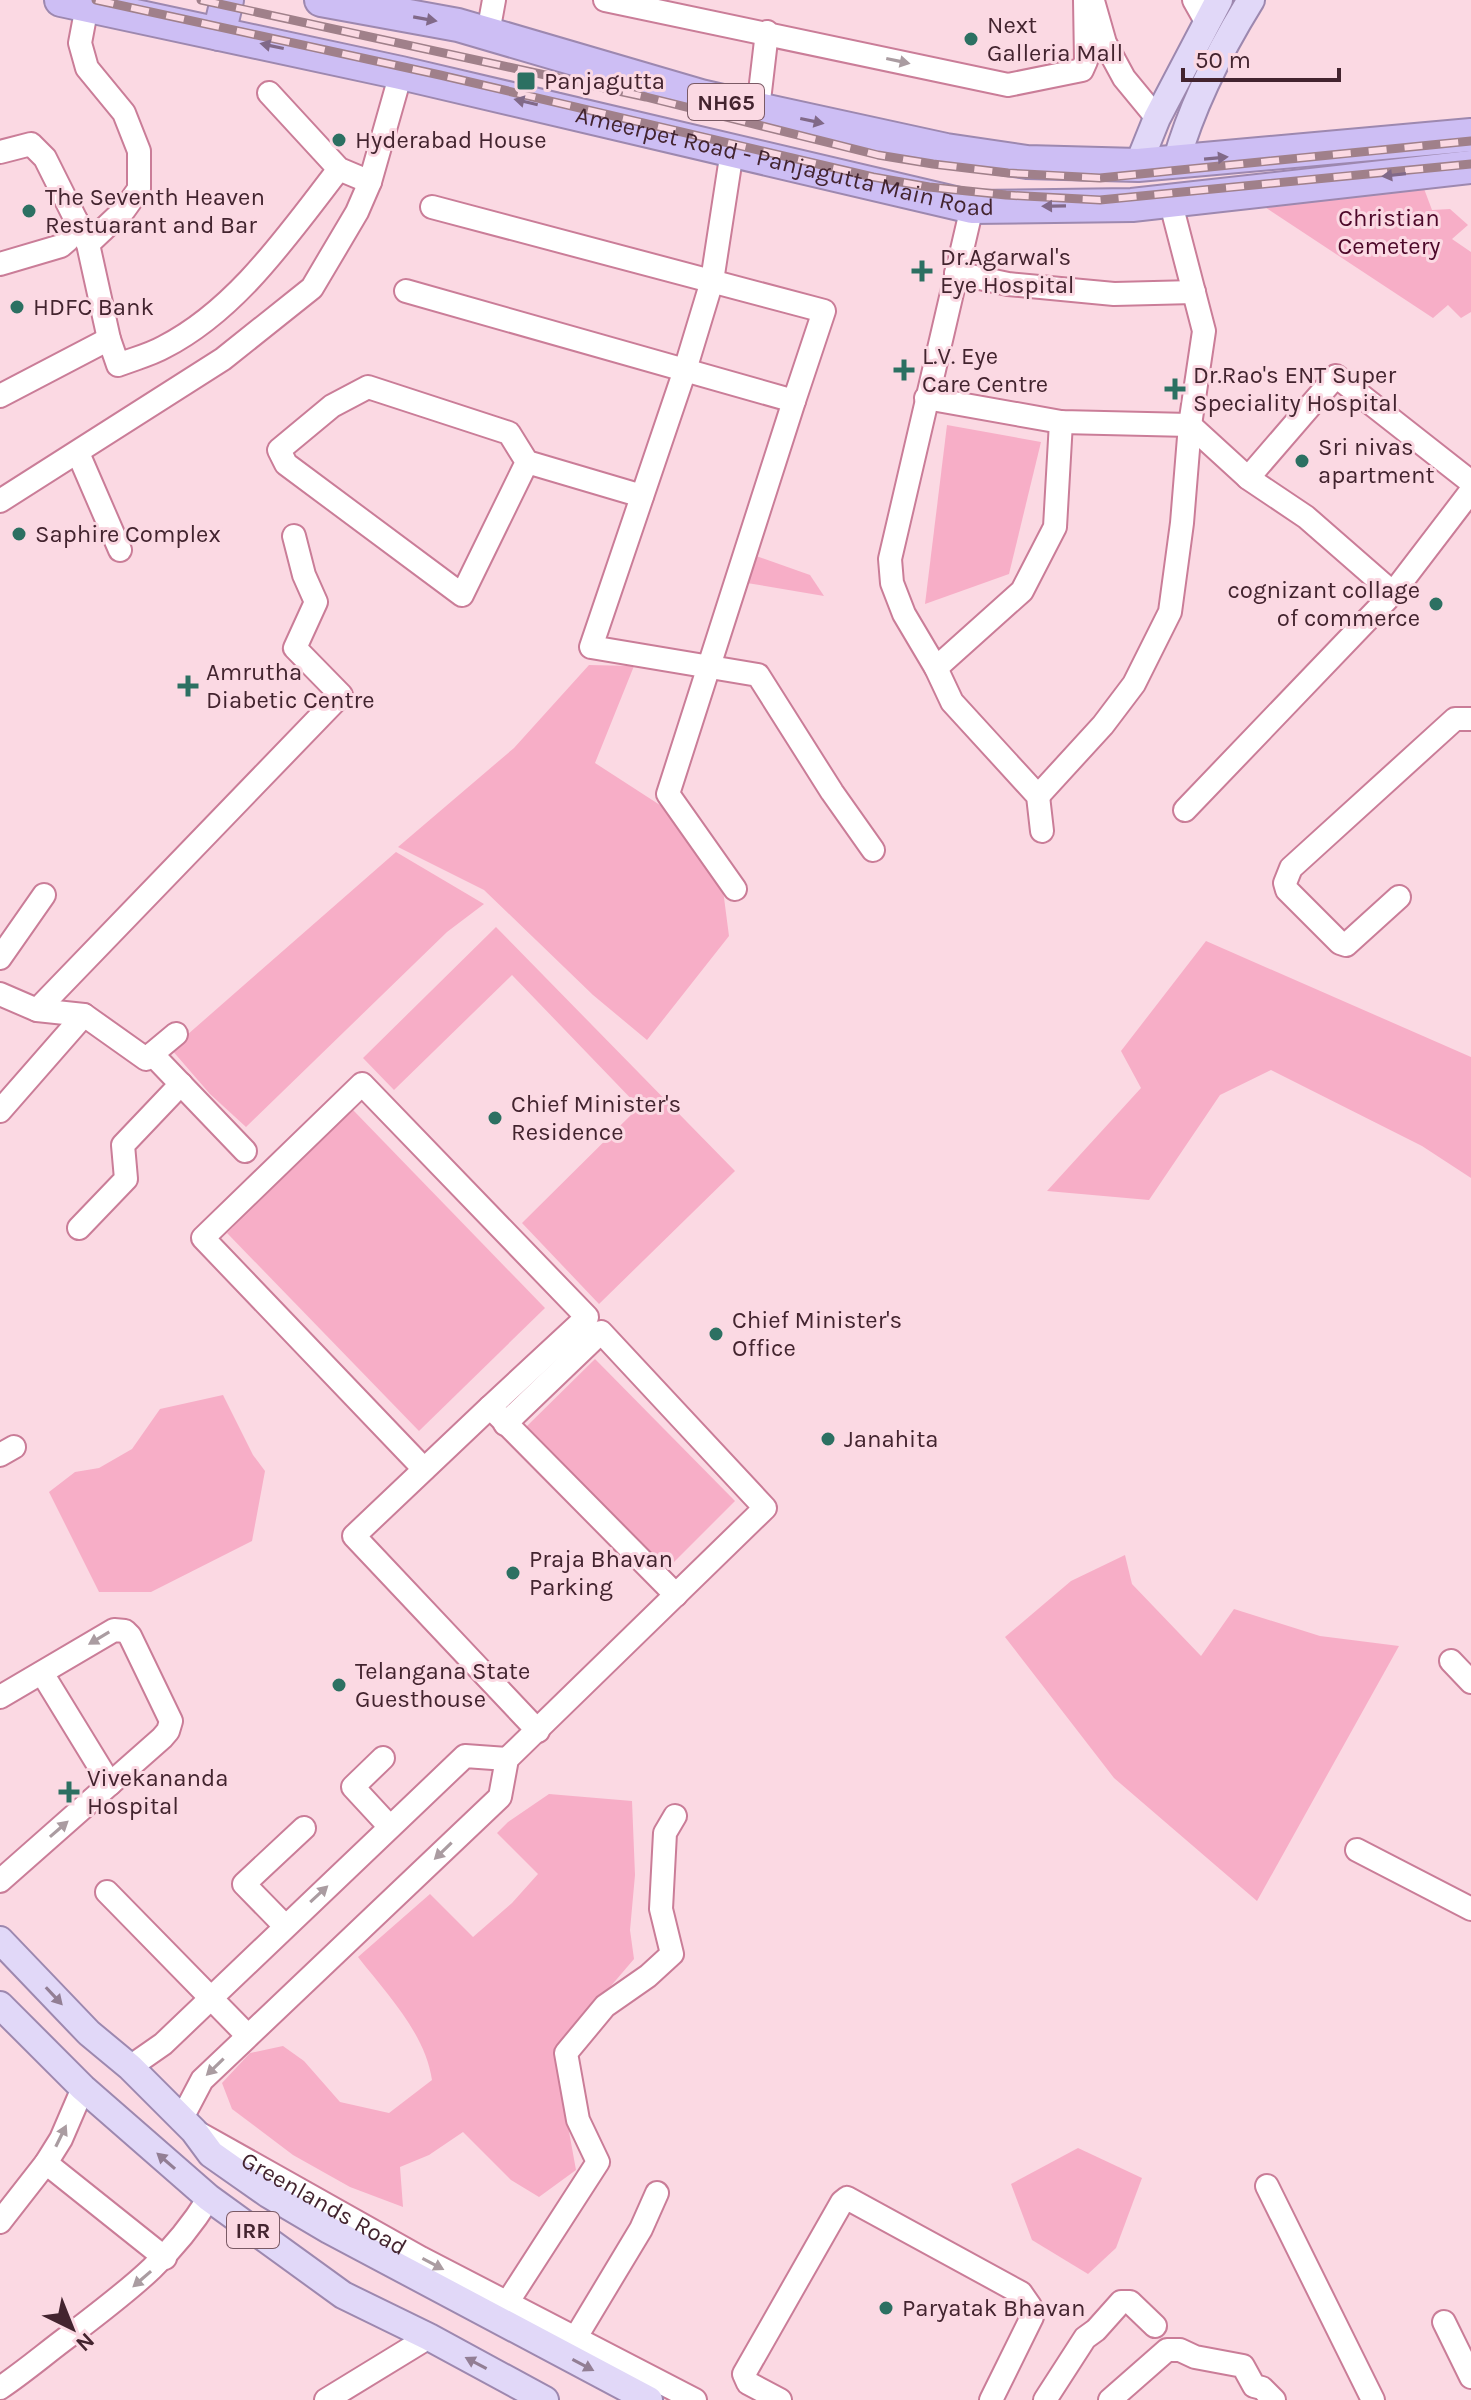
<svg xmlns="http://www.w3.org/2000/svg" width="1471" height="2400" font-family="Karla,sans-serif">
  <rect width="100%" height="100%" fill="#fbd9e3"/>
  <g fill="#f7aec7">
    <polygon points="1420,178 1432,210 1450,209 1468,225 1452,239 1471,252 1471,312 1461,318 1448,305 1433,318 1251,198"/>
    <polygon points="947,425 1041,442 1009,574 925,604"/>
    <polygon points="756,556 810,575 824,596 747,583"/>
    <polygon points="589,665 634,666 595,763 663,807 723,890 729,936 647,1040 593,995 484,890 398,847 514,748"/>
    <polygon points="396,852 484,904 447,932 246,1127 210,1094 171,1049"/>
    <polygon points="496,927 735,1171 599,1304 522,1223 639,1107 512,975 394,1090 363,1058"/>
    <polygon points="1206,941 1471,1057 1471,1178 1422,1146 1271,1070 1220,1095 1149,1200 1047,1191 1141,1088 1121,1051"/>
    <polygon points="353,1110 545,1308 419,1431 227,1233"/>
    <polygon points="595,1359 735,1501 667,1569 526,1427"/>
    <polygon points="223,1395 253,1455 265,1471 252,1541 151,1592 99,1592 49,1492 75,1472 99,1468 132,1449 160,1409"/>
    <polygon points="1125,1555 1132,1584 1201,1656 1234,1609 1320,1636 1399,1646 1257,1901 1114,1778 1005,1637 1071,1581"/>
    <path d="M549 1794 632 1801 635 1875 630 1930 634 1959 575 2028 556 2060 576 2170 539 2197 511 2180 463 2132 429 2155 400 2167 403 2207 350 2187 293 2155 232 2109 222 2083 250 2053 283 2046 304 2061 340 2102 389 2113 432 2080C425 2033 387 1994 358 1957L430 1894 473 1937 512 1903 538 1874 497 1833 508 1822Z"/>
    <polygon points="1078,2148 1142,2178 1116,2248 1088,2274 1032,2240 1011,2184"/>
  </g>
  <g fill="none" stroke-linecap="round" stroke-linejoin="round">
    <defs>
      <g id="minor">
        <polyline points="605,0 1008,85 1082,70 1086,61 1085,0"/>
        <polyline points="1194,0 1207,23"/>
        <polyline points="1093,1 1105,43 1124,78 1157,118"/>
        <path d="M87 6 80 43 87 68 124 113 139 151V189L124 210 88 244 109 339 118 365C133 359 150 355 164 347 238 309 289 233 339 169"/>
        <polyline points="488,33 494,0"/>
        <polyline points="269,93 339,169 370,182"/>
        <polyline points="758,109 767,32"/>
        <polyline points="732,151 712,281 685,370 591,647 758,675 832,792 873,850"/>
        <polyline points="0,152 31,144 45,158 88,244"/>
        <polyline points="972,207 890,559 892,583 904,614 936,668 952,702 1038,796 1042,831"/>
        <polyline points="0,264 61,246 68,240 76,220"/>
        <polyline points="956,273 1008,284 1114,294 1194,292"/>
        <polyline points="406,291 794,401 824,311 432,207"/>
        <polyline points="0,396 109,339"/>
        <polyline points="926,398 1061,422 1190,425 1248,478 1306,517 1393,593"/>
        <polyline points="78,453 120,550"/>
        <polyline points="527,462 509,433 368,387 332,406 279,450 286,464 462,595 527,462 642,496"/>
        <polyline points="1248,478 1336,376 1471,482"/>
        <polyline points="0,501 223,359 312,288 357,212 370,182 401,73"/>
        <polyline points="936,668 1022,591 1055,527 1061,422"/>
        <polyline points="1038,796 1103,725 1134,684 1170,612 1182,523 1190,425 1204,331 1170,200"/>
        <polyline points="1185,810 1393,593 1471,491"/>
        <polyline points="735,889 668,794 794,401"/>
        <polyline points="1399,897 1346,945 1340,943 1287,890 1285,883 1291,868 1455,719 1471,719"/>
        <polyline points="0,958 44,895"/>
        <polyline points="0,994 37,1010 84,1015 146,1059 176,1034"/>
        <polyline points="37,1010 341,695 295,648 316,602 304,575 294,536"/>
        <polyline points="152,1054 245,1151"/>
        <polyline points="0,1111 84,1015"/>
        <polyline points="79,1228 126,1179 123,1145 181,1084"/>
        <polyline points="490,1407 354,1536 538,1731"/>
        <polyline points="0,1455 14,1447"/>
        <polyline points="424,1469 203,1238 362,1084 587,1317 490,1407 676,1595"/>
        <polyline points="1451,1661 1471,1682"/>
        <polyline points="42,1673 110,1784"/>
        <polyline points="0,1697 114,1630 125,1631 130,1636 171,1721 168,1731 162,1738 0,1881"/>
        <polyline points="383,1758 353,1787 390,1827"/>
        <polyline points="1357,1850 1471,1909"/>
        <polyline points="107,1892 248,2036"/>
        <polyline points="285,1926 244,1884 304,1828"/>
        <polyline points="130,2067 163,2044 465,1756 507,1759"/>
        <polyline points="181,2120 202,2080 500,1797 507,1759 765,1508 601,1332 505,1424"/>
        <path id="s1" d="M195 2131 421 2258 695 2400"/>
        <polyline points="46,2163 165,2258"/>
        <polyline points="1267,2186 1373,2400"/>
        <polyline points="0,2222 46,2163 61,2139 83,2088"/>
        <polyline points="507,2303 598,2162 578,2120 566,2053 605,2006 648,1976 672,1954 661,1909 665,1833 675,1816"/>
        <polyline points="1444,2322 1471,2377"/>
        <polyline points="576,2337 641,2229 657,2193"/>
        <path d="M0 2388C24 2372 46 2353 69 2336 127 2291 169 2262 209 2198"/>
        <polyline points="326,2400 429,2337"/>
        <polyline points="780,2400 748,2383 744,2374 842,2202 847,2198 1021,2293 1030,2306 1032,2317 991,2400"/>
        <polyline points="1045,2400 1085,2338 1096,2330 1121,2302 1130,2302 1155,2326"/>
        <polyline points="1110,2400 1167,2350 1180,2350 1195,2357 1243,2366 1254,2386 1262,2388 1274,2400"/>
      </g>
      <g id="major">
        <path d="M1176 162C1192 105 1220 50 1251 0"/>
        <polyline points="1138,165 1157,118 1219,0"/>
        <polyline points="0,1940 89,2033 130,2067 194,2131 211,2154 268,2194 329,2230 649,2400"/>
        <polyline points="0,2005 83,2088 209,2198 343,2295 429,2337 545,2400"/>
      </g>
      <g id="highway">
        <path id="s2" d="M61 0 401 73 972 207 1132 205 1471 167"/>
        <polyline points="321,0 458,25 701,96 758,109 946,150 1027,162 1138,165 1471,135"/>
        <polyline points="219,34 227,0"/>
      </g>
    </defs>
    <use href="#minor" stroke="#ca7d98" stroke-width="26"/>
    <use href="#major" stroke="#9d88af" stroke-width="30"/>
    <use href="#highway" stroke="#9d88af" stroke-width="36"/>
    <use href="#minor" stroke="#fff" stroke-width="22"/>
    <use href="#major" stroke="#e1d8f8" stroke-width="26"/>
    <use href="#highway" stroke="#cdbef4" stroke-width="32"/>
    <defs>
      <g id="rail">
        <polyline points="96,0 440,75 873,177 929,187 1006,195 1100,200 1471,164"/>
        <polyline points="201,0 646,97 878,155 933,164 1008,173 1100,178 1471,141"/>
      </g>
    </defs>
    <use href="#rail" stroke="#a0808a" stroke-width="9"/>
    <use href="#rail" stroke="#fbd9e3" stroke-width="6" stroke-dasharray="18" stroke-linecap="butt"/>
  </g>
  <defs><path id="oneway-solid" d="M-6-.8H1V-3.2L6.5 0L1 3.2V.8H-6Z" transform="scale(2)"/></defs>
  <g fill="#816988">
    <use href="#oneway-solid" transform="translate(425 19) rotate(10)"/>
    <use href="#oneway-solid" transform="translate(272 46) rotate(-168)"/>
    <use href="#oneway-solid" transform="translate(526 102) rotate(-167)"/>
    <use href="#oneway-solid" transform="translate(812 121) rotate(12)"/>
    <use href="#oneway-solid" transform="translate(1216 158) rotate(-5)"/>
    <use href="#oneway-solid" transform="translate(1394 175) rotate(173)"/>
    <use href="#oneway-solid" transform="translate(1054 206) rotate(179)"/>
  </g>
  <g fill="#aa9ca1">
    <use href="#oneway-solid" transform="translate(898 61) rotate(12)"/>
    <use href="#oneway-solid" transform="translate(99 1638) rotate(149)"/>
    <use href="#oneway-solid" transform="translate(59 1829) rotate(-41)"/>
    <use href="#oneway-solid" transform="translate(443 1851) rotate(136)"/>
    <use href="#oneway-solid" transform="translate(319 1894) rotate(-43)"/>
    <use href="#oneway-solid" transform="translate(215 2067) rotate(136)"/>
    <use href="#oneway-solid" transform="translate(61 2136) rotate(-64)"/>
    <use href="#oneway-solid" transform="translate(433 2264) rotate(28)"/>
    <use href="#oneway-solid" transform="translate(142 2279) rotate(139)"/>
  </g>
  <g fill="#927e94">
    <use href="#oneway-solid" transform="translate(54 1996) rotate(47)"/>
    <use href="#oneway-solid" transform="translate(166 2161) rotate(-139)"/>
    <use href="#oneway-solid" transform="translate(476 2363) rotate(-152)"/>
    <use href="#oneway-solid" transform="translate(583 2365) rotate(28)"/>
  </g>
  <g fill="#2c7062" stroke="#fbd9e3" stroke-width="3">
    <circle cx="971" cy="39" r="8"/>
    <rect x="516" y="71" width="20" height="20" rx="4"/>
    <circle cx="339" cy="140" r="8"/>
    <circle cx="29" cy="211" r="8"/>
    <path d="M918 259h8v8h8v8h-8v8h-8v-8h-8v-8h8z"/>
    <circle cx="17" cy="307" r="8"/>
    <path d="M900 358h8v8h8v8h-8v8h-8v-8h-8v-8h8z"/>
    <path d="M1171 377h8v8h8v8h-8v8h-8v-8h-8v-8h8z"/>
    <circle cx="1302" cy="461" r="8"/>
    <circle cx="19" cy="534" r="8"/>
    <circle cx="1436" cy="604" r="8"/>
    <path d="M184 674h8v8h8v8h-8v8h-8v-8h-8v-8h8z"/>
    <circle cx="495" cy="1118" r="8"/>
    <circle cx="716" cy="1334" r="8"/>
    <circle cx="828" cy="1439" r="8"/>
    <circle cx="513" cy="1573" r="8"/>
    <circle cx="339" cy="1685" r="8"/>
    <path d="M65 1780h8v8h8v8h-8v8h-8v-8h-8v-8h8z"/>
    <circle cx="886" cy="2308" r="8"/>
  </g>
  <g text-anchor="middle" stroke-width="6" stroke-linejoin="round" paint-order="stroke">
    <g fill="#fbd9e3" stroke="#7a5a65" stroke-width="2">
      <rect x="688" y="84" width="76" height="36" rx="6"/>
      <rect x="227" y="2212" width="52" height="36" rx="6"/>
    </g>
    <g font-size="22" font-weight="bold" fill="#43242f">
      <text x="726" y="110">NH65</text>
      <text x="253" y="2238">IRR</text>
    </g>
    <g font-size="24" fill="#43242f" stroke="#fbd9e3" text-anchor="start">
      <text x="987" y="33">Next<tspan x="987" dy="28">Galleria Mall</tspan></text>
      <text x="544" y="89">Panjagutta</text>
      <text x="355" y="148">Hyderabad House</text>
      <text x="45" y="205">The Seventh Heaven<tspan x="45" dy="28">Restuarant and Bar</tspan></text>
      <text x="940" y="265">Dr.Agarwal's<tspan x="940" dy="28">Eye Hospital</tspan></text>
      <text x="33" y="315">HDFC Bank</text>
      <text x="922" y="364">L.V. Eye<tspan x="922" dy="28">Care Centre</tspan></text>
      <text x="1193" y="383">Dr.Rao's ENT Super<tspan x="1193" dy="28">Speciality Hospital</tspan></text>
      <text x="1318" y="455">Sri nivas<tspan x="1318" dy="28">apartment</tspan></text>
      <text x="35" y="542">Saphire Complex</text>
      <text x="1420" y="598" text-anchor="end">cognizant collage<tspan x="1420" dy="28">of commerce</tspan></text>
      <text x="206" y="680">Amrutha<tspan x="206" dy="28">Diabetic Centre</tspan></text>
      <text x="511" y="1112">Chief Minister's<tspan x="511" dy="28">Residence</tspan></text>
      <text x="732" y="1328">Chief Minister's<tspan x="732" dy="28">Office</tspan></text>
      <text x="844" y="1447">Janahita</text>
      <text x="529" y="1567">Praja Bhavan<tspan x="529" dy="28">Parking</tspan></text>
      <text x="355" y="1679">Telangana State<tspan x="355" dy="28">Guesthouse</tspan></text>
      <text x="87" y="1786">Vivekananda<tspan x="87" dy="28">Hospital</tspan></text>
      <text x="902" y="2316">Paryatak Bhavan</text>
    </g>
    <g font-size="24" fill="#43242f" stroke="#fbd9e3">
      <text dy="8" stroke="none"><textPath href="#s2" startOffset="742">Ameerpet Road - Panjagutta Main Road</textPath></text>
      <text dy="8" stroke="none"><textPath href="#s1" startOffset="148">Greenlands Road</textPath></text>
    </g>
    <g font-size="24" fill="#4d0829" stroke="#fbd9e3">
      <text x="1389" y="226">Christian<tspan x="1389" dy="28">Cemetery</tspan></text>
    </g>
  </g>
  <g transform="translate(72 2328) rotate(137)" stroke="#fbd9e3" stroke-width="6" paint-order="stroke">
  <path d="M0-6L14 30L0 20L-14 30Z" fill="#43242f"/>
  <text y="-12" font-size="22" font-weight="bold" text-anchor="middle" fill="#43242f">N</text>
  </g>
  <path d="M1183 68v12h156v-12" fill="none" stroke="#43242f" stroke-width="4"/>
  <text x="1195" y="68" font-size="24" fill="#43242f" stroke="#fbd9e3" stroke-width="6" paint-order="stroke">50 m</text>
</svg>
